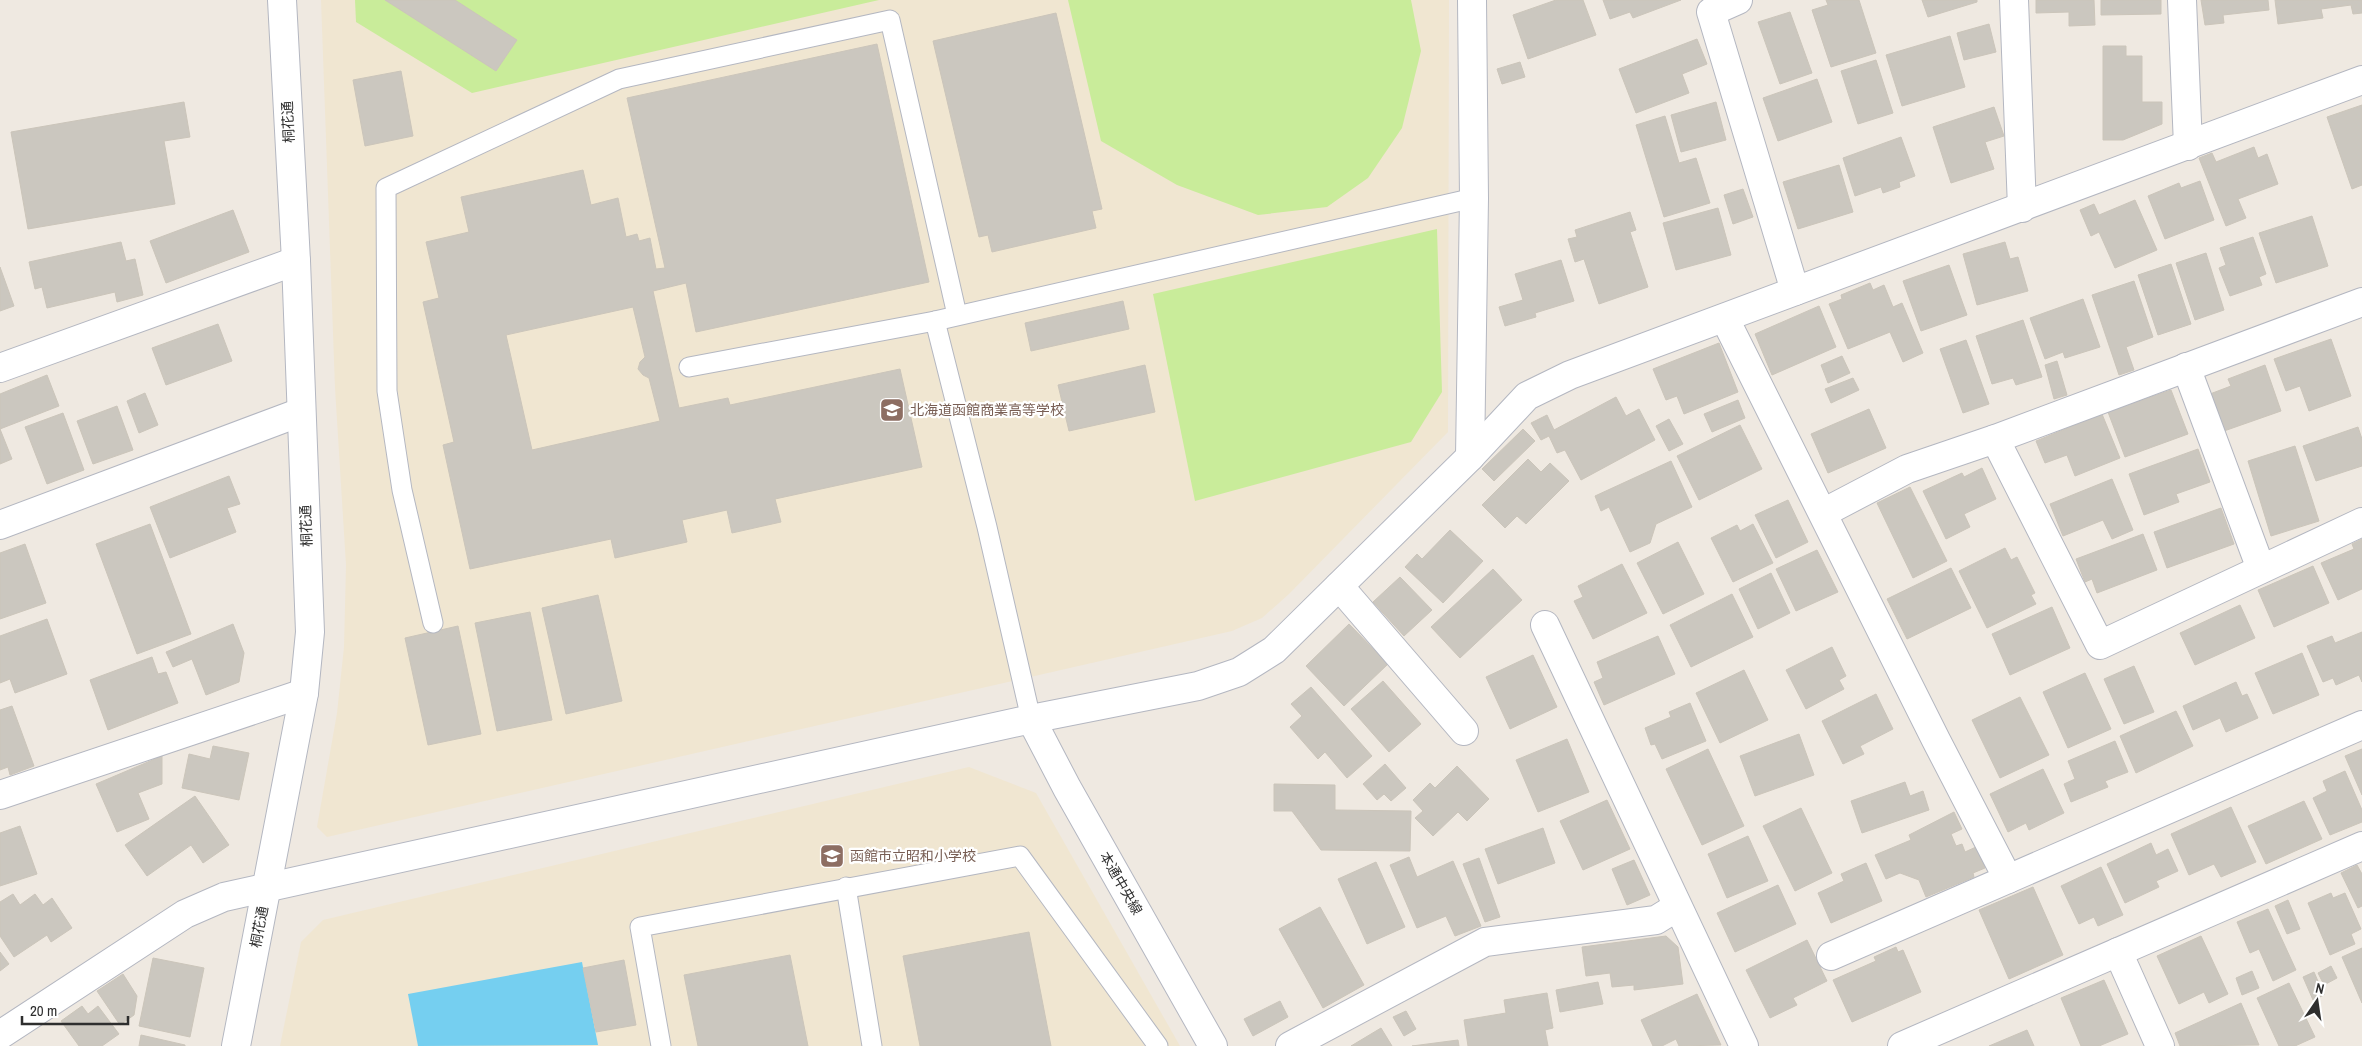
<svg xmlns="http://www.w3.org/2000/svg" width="2362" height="1046" font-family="'Archivo Narrow','Noto Sans JP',sans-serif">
  <rect width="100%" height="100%" fill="#efe9e1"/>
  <g fill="#f0e6d1">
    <polygon points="321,0 1449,0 1448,432 1289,594 1262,618 1232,631 327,837 317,827 337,713 344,647 346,565 335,388"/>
    <polygon points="969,767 1036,793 1180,1046 280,1046 301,942 323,920"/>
  </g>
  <g fill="#c9ec9a">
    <polygon points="355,0 879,0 472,93 356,22"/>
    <polygon points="1068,0 1411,0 1421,51 1402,128 1368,178 1327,207 1258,215 1177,185 1101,141"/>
    <polygon points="1437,229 1442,392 1411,442 1195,501 1153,294"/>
  </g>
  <polygon fill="#75cff0" points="582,962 598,1045 418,1046 408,994"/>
  <g fill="#cbc7bf" stroke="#cbc5ba" fill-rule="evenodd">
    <polygon points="385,0 455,0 517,40 496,71"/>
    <polygon points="1556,0 1583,0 1596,35 1528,59 1513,15"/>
    <polygon points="1603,0 1681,0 1633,18 1630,12 1610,19"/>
    <polygon points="1826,0 1859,0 1876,53 1831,67 1812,10 1828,5"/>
    <polygon points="1922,0 1977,0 1977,2 1928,17"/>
    <polygon points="2036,0 2094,0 2095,25 2069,26 2069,12 2036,13"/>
    <polygon points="2101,0 2161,0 2161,14 2101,15"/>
    <polygon points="2201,0 2268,0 2269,10 2223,15 2224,23 2205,25"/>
    <polygon points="2275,0 2362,0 2362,13 2353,14 2351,5 2321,9 2323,18 2278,24"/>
    <polygon points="1790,12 1812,73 1780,84 1758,22"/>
    <polygon points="1056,13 1102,209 1092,211 1096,228 992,252 988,235 979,237 933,41"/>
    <polygon points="1989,24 1996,52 1964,60 1957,33"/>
    <polygon points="1950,36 1965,87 1902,106 1886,55"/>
    <polygon points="1697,39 1707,64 1682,74 1689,93 1636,113 1619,69"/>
    <path d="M877 44 929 282 696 332 686 283 653 291 679 408 728 398 730 405 900 369 922 467 775 499 781 522 732 533 727 510 682 520 687 542 615 558 611 539 470 569 443 445 454 442 423 302 439 298 426 242 469 232 461 197 583 170 591 205 618 198 626 237 637 234 639 241 650 238 656 269 665 268 627 98ZM633 307 645 357 640 362 638 369 643 375 649 378 660 421 532 450 506 335Z"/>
    <polygon points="2103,46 2126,46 2126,56 2142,56 2142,102 2162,102 2162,124 2123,140 2103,140"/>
    <polygon points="1876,60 1893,113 1858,124 1841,71"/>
    <polygon points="1520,62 1525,77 1502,84 1497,69"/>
    <polygon points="401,71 413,136 365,146 353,80"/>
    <polygon points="1817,79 1832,122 1778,141 1763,98"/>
    <polygon points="184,102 190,137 164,141 175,204 28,229 11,132"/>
    <polygon points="1716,102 1726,140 1681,152 1671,115"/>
    <polygon points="2362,105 2362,185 2352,189 2327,117"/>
    <polygon points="1994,107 2004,136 1985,142 1994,169 1951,183 1933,127"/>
    <polygon points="1665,116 1679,163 1696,158 1710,203 1664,217 1636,125"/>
    <polygon points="1901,137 1915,176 1899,182 1900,187 1883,193 1881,187 1855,196 1843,158"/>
    <polygon points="2254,147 2258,158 2267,154 2278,184 2238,199 2246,218 2226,226 2199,158 2212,153 2216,162"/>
    <polygon points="1839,165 1853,212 1798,229 1783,182"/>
    <polygon points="2200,181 2214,220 2165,239 2148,196 2179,183 2181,188"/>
    <polygon points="1743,189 1753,217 1733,224 1724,195"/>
    <polygon points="2135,200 2157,250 2115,268 2099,232 2091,236 2080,210 2094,204 2099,215"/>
    <polygon points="1718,208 1731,255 1676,270 1663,223"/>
    <polygon points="233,210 249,252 166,283 150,241"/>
    <polygon points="1630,212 1636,230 1630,232 1648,287 1599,304 1584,259 1575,262 1568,239 1577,237 1575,230"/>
    <polygon points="2312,216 2328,266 2276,283 2259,233"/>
    <polygon points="2253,237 2266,274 2259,277 2262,285 2230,296 2219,268 2226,265 2220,248"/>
    <polygon points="121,242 126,261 135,259 143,295 117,302 115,292 47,308 42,287 35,289 29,262"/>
    <polygon points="2005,242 2010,259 2018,257 2028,291 1977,305 1963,254"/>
    <polygon points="2206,253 2224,310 2195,320 2176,263"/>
    <polygon points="1561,260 1574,301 1535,313 1536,317 1505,326 1499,307 1523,300 1515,274"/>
    <polygon points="2171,264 2191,324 2158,335 2138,275"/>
    <polygon points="1949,265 1967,315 1921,331 1903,281"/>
    <polygon points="0,267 14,306 0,311"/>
    <polygon points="2134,281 2153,337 2126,347 2134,370 2119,375 2092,295"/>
    <polygon points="1870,283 1873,290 1884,285 1893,307 1902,303 1923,353 1903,362 1890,332 1848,349 1829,304 1842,299 1841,295"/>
    <polygon points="2083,299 2100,347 2065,358 2063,352 2045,359 2030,318"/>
    <polygon points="1123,301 1129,329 1031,351 1025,323"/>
    <polygon points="1819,306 1836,347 1772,375 1755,334"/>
    <polygon points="2023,320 2042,377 2016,385 2013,378 1992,384 1976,336"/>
    <polygon points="218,324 232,361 166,385 152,348"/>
    <polygon points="2331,339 2351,396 2309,411 2300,386 2286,391 2274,359"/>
    <polygon points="1966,340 1989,404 1963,413 1940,349"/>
    <polygon points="1719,343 1738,392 1684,414 1677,396 1666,400 1653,369"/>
    <polygon points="1842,356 1850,373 1828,383 1821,365"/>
    <polygon points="2057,361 2067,395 2054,399 2045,365"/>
    <polygon points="1145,365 1155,412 1069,431 1058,385"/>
    <polygon points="2265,365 2281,411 2224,431 2210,394 2231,386 2228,379"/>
    <polygon points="47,375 59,406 0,429 12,459 0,464 0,394"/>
    <polygon points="1853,378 1859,390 1831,403 1825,389"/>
    <polygon points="2171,390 2188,434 2125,457 2108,412"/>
    <polygon points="145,393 158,425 139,433 127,401"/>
    <polygon points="1616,397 1626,416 1639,409 1655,440 1581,480 1565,450 1557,453 1549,436 1541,440 1531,423 1547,415 1554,430"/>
    <polygon points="1738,400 1745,418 1712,432 1704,414"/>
    <polygon points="117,406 133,450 93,464 77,421"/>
    <polygon points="1869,409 1886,448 1828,473 1811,434"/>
    <polygon points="63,413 84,470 47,484 25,427"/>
    <polygon points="2102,414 2120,458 2075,476 2067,455 2045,463 2036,441"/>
    <polygon points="1669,419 1683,444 1669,451 1656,426"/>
    <polygon points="1740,425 1762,469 1699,500 1677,456"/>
    <polygon points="2358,427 2362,439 2362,466 2316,481 2303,446"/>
    <polygon points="1523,429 1535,441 1494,481 1482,469"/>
    <polygon points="2295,446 2319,521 2271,536 2248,461"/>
    <polygon points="2198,449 2210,482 2176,494 2179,502 2144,515 2129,474"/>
    <polygon points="1528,459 1541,472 1550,463 1569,481 1526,524 1517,516 1505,528 1482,505"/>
    <polygon points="1671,461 1692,507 1656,524 1650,543 1630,552 1609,507 1601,511 1595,496"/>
    <polygon points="1982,468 1996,499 1964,514 1970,527 1946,539 1923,491 1962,473 1964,477"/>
    <polygon points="229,476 240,504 227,508 236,532 170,558 150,507"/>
    <polygon points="2112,479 2133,530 2112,539 2103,520 2063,536 2050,504"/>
    <polygon points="1910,487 1947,561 1913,578 1877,503"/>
    <polygon points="1788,500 1808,542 1776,558 1755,515"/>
    <polygon points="2221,508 2234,544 2167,568 2154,532"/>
    <polygon points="150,524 191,634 137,654 96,544"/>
    <polygon points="1753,524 1773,563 1733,582 1711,538 1737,525 1740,531"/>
    <polygon points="1450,530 1483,561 1443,603 1405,567 1417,554 1422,559"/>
    <polygon points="2143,534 2157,570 2097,593 2092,579 2085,582 2076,559"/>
    <polygon points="2362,539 2362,589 2338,600 2321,563 2354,549 2352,544"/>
    <polygon points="1678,542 1704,594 1663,614 1637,563"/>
    <polygon points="25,544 46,603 0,619 0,553"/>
    <polygon points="2005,548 2011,560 2017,557 2035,593 2031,595 2036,604 1987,628 1959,571"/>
    <polygon points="1817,550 1838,592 1796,611 1776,569"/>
    <polygon points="1622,564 1647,613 1593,639 1574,601 1583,597 1578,586"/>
    <polygon points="2313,566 2329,603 2274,627 2258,590"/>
    <polygon points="1951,568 1971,608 1907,639 1887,599"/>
    <polygon points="1493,569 1522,600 1460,658 1431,627"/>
    <polygon points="1771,573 1790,613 1758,629 1739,589"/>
    <polygon points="1400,577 1432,610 1404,636 1373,602"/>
    <polygon points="1732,594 1753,637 1691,667 1670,625"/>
    <polygon points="598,595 622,701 566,714 542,608"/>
    <polygon points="2240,605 2255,638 2195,665 2180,633"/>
    <polygon points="2052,607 2070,648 2010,675 1992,634"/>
    <polygon points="530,612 552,720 497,731 475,623"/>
    <polygon points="47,619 67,674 15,693 10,679 0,683 0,636"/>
    <polygon points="233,624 244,653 239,682 206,695 192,659 173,667 166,652"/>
    <polygon points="1349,624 1388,664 1344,706 1306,666"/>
    <polygon points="458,626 481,734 428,745 405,638"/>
    <polygon points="2362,632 2362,682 2359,675 2336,685 2333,678 2323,682 2307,646 2332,636 2335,643"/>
    <polygon points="1658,636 1675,674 1604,705 1594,682 1603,678 1597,662"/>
    <polygon points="1832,647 1846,676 1839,680 1844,689 1806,709 1786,670"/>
    <polygon points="2302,653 2319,695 2273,714 2255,673"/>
    <polygon points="1533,655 1557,707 1510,729 1486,677"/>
    <polygon points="152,657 158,674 166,672 178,703 108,730 90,680"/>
    <polygon points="2134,666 2154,712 2124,724 2104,679"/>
    <polygon points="1744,670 1768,720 1720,743 1696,693"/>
    <polygon points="2085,673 2111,729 2068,748 2043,692"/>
    <polygon points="1383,681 1421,724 1389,752 1351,709"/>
    <polygon points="2236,682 2242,696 2247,694 2258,718 2226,732 2220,718 2193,730 2183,706"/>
    <polygon points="1311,687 1372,756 1347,778 1325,752 1318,759 1290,727 1302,716 1291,704"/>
    <polygon points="1876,694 1893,729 1860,746 1864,754 1843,764 1822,721"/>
    <polygon points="2020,697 2049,755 2000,778 1972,720"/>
    <polygon points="1690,703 1706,741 1662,759 1655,744 1651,745 1645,728 1671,717 1669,712"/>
    <polygon points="12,706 34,766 10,775 8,767 0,770 0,710"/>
    <polygon points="2176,711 2193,746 2136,773 2120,736"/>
    <polygon points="1799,734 1814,775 1755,796 1740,756"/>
    <polygon points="1567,739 1589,792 1538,812 1516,760"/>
    <polygon points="2115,741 2128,772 2105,781 2108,787 2071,802 2064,784 2075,779 2068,761"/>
    <polygon points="213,746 249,753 239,800 182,788 189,754 210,759"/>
    <polygon points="1708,749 1744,826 1702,845 1666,769"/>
    <polygon points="2362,749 2362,795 2345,756"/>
    <polygon points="162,756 162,784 138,793 149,819 117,832 96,784"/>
    <polygon points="1385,764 1406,788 1391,801 1384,794 1377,800 1363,784"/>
    <polygon points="1457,766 1489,799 1467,821 1458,812 1433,836 1415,818 1423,811 1413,800 1430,783 1435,788"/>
    <polygon points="2043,769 2064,813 2029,830 2026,823 2008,832 1990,794"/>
    <polygon points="2345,771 2362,810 2362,822 2330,835 2313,798 2327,791 2323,781"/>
    <polygon points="1905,782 1910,796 1923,791 1929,810 1862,833 1851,801"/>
    <polygon points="1274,784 1335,785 1335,810 1411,811 1410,851 1321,850 1292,811 1274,811"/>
    <polygon points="195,796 229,845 203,863 191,845 147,876 125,845"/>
    <polygon points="1607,800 1630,849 1583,870 1560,821"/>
    <polygon points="2304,801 2322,839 2266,864 2248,826"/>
    <polygon points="2231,807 2256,862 2221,877 2214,864 2189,875 2171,834"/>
    <polygon points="1801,808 1832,873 1795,891 1763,826"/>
    <polygon points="1954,812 1962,829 1951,834 1956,846 1962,844 1965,852 1976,847 1985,868 1973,873 1974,877 1926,897 1919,880 1900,873 1886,879 1875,855 1911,840 1909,835"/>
    <polygon points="20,826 37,874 0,886 0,833"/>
    <polygon points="1543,828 1555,863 1498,884 1485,849"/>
    <polygon points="1748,836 1768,881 1727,898 1708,854"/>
    <polygon points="2151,843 2156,855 2168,849 2178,871 2156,881 2159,887 2125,903 2107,864"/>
    <polygon points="1409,857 1417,877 1453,861 1481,926 1455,936 1446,916 1417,928 1390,865"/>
    <polygon points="1479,858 1500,917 1485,922 1463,864"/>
    <polygon points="1634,860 1650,895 1627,905 1612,869"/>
    <polygon points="1376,862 1405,927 1367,944 1338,879"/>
    <polygon points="1866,863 1882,901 1831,923 1818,893 1844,881 1841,874"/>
    <polygon points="2357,865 2362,874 2362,906 2358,908 2341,873"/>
    <polygon points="2101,867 2123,915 2098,926 2094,917 2079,924 2061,886"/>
    <polygon points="1778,885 1796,924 1735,952 1717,913"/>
    <polygon points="2033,887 2063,955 2009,979 1979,910"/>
    <polygon points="2331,893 2333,898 2345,893 2361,929 2351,934 2355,944 2330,955 2308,903"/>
    <polygon points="13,894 20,905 35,894 43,905 52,898 72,928 51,942 47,935 14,957 0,936 0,902"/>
    <polygon points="2288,900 2300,929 2287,934 2275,906"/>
    <polygon points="1320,907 1364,985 1323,1008 1279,929"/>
    <polygon points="2268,909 2296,970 2273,981 2259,949 2250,953 2237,922"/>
    <polygon points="1029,932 1051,1046 920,1046 903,956"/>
    <polygon points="1666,936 1678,947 1683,984 1634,990 1634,985 1612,987 1610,973 1586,976 1582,947"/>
    <polygon points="2201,936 2228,994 2209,1003 2204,992 2179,1004 2157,956"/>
    <polygon points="1807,940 1827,981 1793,998 1797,1005 1770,1018 1746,970"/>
    <polygon points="1896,947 1898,952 1903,950 1921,992 1852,1022 1833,980 1876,961 1874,957"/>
    <polygon points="2362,948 2362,1003 2342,957"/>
    <polygon points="0,952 9,964 0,971"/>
    <polygon points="790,955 808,1046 698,1046 684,975"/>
    <polygon points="153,958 204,968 190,1037 139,1026"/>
    <polygon points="624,960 636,1025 596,1032 583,968"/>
    <polygon points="2331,966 2337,978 2324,985 2318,973"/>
    <polygon points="2252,971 2259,988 2242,995 2236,978"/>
    <polygon points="2314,972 2324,995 2313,1000 2303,977"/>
    <polygon points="123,974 137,996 134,1015 120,1025 97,991"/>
    <polygon points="2104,980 2128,1034 2099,1046 2081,1046 2061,998"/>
    <polygon points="1598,982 1603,1004 1560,1012 1556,990"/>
    <polygon points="2289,983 2315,1037 2295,1046 2279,1046 2257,998"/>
    <polygon points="1547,993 1553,1028 1545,1030 1548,1046 1468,1046 1464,1020 1506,1013 1504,1000"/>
    <polygon points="1697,994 1721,1045 1679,1046 1676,1039 1662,1046 1653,1046 1641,1020"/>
    <polygon points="1280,1001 1288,1017 1253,1036 1244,1019"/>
    <polygon points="2241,1003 2259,1045 2180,1046 2175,1033"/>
    <polygon points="82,1006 88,1014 98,1006 119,1034 102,1046 79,1046 61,1021"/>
    <polygon points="1406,1011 1416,1029 1404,1036 1393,1017"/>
    <polygon points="1381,1028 1392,1046 1351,1046"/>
    <polygon points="2027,1030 2034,1046 1989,1046"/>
    <polygon points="141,1035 185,1045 185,1046 139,1046"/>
    <polygon points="1458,1040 1459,1046 1412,1046"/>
  </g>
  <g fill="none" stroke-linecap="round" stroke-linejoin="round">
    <defs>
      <g id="lane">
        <polyline points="935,321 987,527 1031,719"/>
        <polyline points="689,367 935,321 1474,198"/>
        <polyline points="433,623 402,490 387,391 386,188 619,79 890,20 957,315"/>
        <polyline points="846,887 872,1046"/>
        <polyline points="661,1046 640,927 1020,856 1158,1046"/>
      </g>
      <g id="street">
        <polyline points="1738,0 1711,12 1795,291"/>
        <polyline points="2014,0 2022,208"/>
        <polyline points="2182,0 2188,146"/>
        <polyline points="1725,319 1936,740 2008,879"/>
        <polyline points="2186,367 2261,569"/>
        <polyline points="0,368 296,261"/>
        <polyline points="1995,439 2100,645 2362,522"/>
        <polyline points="1470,457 1474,198 1472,0"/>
        <polyline points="1823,513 1907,469 1995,439 2362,302"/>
        <polyline points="0,525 301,412"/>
        <polyline points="1339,586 1464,731"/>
        <polyline points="1545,625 1744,1046"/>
        <polyline points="1031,719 1198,686 1239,672 1274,650 1470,457 1527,396 1570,375 2362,80"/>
        <polyline points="0,795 304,693"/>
        <polyline points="2118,952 2160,1046"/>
        <polyline points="1831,956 2362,725"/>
        <polyline points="1290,1046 1485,942 1656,920 1677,907"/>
        <polyline points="1902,1046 2362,846"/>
      </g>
      <g id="secondary">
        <polyline points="0,1035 185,914 224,897 1031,719 1067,788 1213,1046"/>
        <polyline points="236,1046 304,693 310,632 296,261 282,0"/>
      </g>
    </defs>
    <use href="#lane" stroke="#b4b7c1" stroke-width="21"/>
    <use href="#street" stroke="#b4b7c1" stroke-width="30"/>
    <use href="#secondary" stroke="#b4b7c1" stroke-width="30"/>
    <use href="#lane" stroke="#fff" stroke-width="19"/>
    <use href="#street" stroke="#fff" stroke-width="28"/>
    <use href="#secondary" stroke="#fff" stroke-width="28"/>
  </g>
  <defs>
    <symbol id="school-square" viewBox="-11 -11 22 22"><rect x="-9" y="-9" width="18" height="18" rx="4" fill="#8d6e63" stroke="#fff"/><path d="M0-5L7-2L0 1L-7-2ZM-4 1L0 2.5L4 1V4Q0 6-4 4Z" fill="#fff"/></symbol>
  </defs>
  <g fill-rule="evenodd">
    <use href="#school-square" x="878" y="396" width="28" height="28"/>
    <use href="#school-square" x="818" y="842" width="28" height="28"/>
  </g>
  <g text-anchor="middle" stroke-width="4.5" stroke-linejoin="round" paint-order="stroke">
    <g font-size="14" fill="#2e2e2e" stroke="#fff">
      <text transform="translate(288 122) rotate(-93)" y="5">桐花通</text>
      <text transform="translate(306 526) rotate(-92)" y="5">桐花通</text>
      <text transform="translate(1121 883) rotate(60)" y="5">本通中央線</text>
      <text transform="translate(259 927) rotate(-79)" y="5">桐花通</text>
    </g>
    <g font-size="14" fill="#785e54" stroke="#fff" text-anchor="start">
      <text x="910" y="415">北海道函館商業高等学校</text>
      <text x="850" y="861">函館市立昭和小学校</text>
    </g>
  </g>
  <g transform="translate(2317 1001) rotate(13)" stroke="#ffffff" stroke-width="4" paint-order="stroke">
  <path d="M0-4L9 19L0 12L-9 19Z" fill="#2e2e2e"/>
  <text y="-8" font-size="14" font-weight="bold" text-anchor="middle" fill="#2e2e2e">N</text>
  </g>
  <path d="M22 1016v8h106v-8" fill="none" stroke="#2e2e2e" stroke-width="2.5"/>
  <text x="30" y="1016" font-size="15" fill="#2e2e2e" stroke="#ffffff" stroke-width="4" paint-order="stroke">20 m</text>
</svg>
